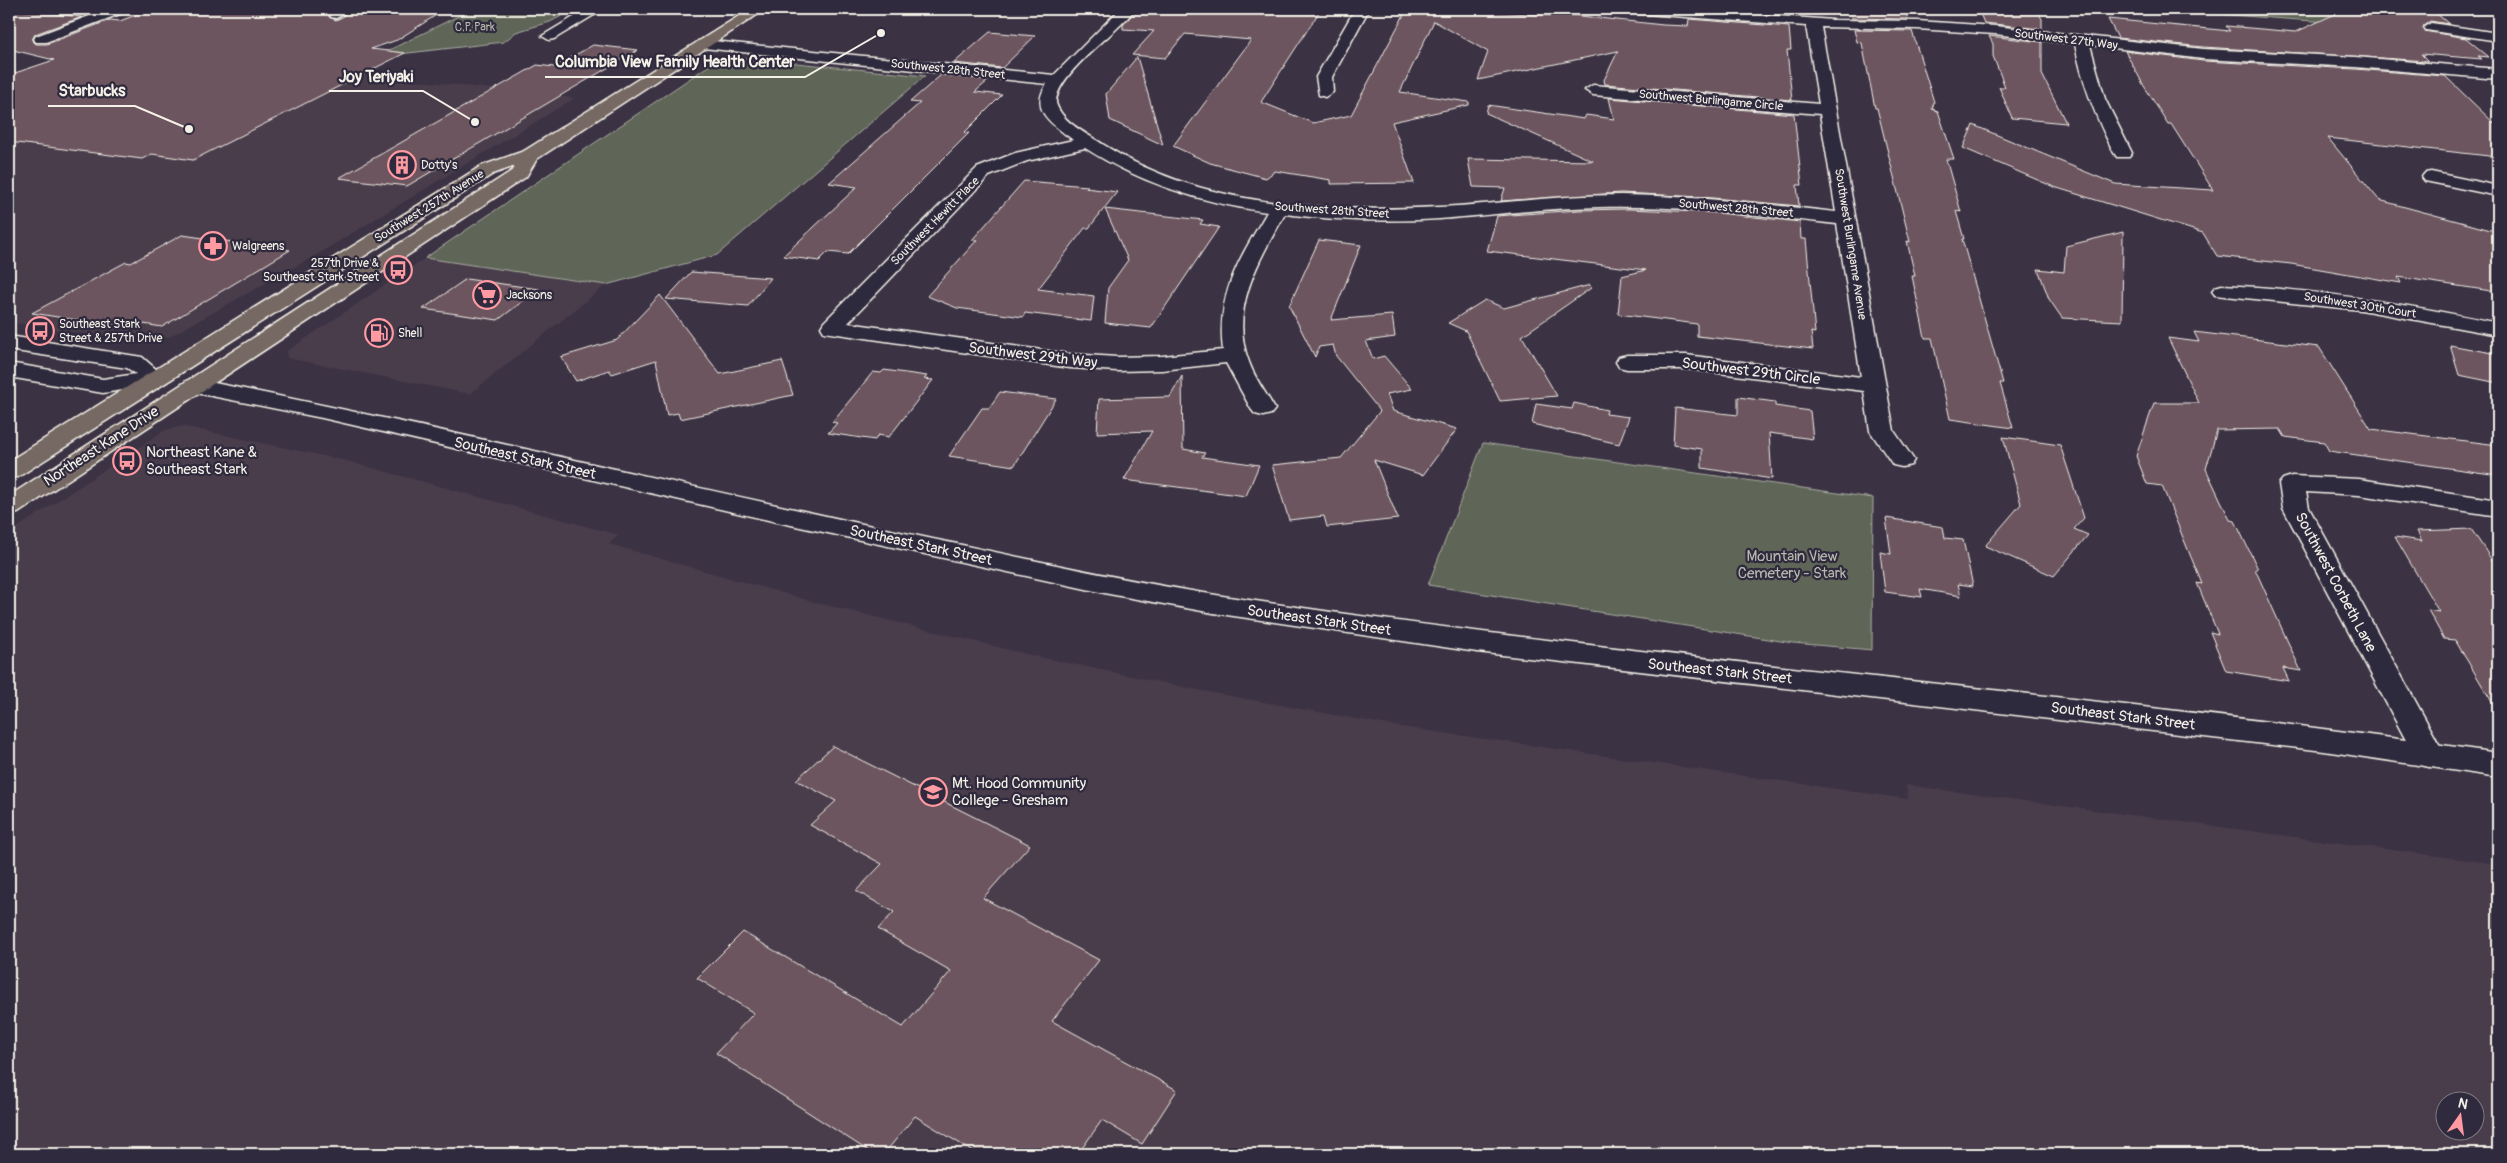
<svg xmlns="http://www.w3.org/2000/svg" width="2507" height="1163" font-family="Pangolin,sans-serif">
  <rect width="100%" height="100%" fill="#3b3244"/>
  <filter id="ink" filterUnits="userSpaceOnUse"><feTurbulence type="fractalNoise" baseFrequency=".02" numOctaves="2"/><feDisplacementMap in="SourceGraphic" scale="10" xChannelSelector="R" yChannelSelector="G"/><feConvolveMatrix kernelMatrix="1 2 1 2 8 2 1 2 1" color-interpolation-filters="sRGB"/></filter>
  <g filter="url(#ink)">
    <g fill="#4a3c4c" fill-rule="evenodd">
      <polygon points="137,50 575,98 318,254 169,337 136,342 9,322 9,98 19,99"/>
      <polygon points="425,258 606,285 470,394 287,358 287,351"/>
      <path d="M182 426 343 460 619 535 609 544 818 603 1030 655 1198 690 1394 726 1908 799 1906 785 2498 864V1154H9V533L165 430ZM2444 1100H2474V1130H2444Z"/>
    </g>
    <g fill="#5f6659" stroke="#aaaca0">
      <polygon points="472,9 575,9 550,22 516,32 504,42 391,55 343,73"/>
      <polygon points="2146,9 2324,9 2338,22 2327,22"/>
      <polygon points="737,57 925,76 717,255 606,285 425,258 717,60"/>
      <polygon points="1483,443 1873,498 1872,650 1793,643 1428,585"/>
    </g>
    <g fill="#6c545f" stroke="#f4f1e8">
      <polygon points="9,9 82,17 35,34 32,40 36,44 47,44 110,20 120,21 151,9 327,9 329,17 336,20 344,16 345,9 441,12 397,40 371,49 405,53 193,160 152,154 142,159 9,142 9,75 54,60 9,49"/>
      <polygon points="1137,9 1321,9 1261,102 1313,123 1351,115 1407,9 1468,9 1539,15 1553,15 1553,13 1663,25 1688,26 1689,19 1789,27 1791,50 1787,50 1792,100 1605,84 1604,80 1618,51 1478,80 1488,52 1434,21 1400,92 1469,102 1469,105 1392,122 1414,183 1331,184 1331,180 1275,171 1266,178 1210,163 1173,146 1251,40 1185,34 1165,58 1132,55 1154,31 1123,29 1123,25"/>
      <polygon points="1709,9 1787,9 1788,15"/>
      <polygon points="1849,9 1905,9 1908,19 1851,18"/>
      <polygon points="1978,9 2037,10 2042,19 2042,29 1984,23"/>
      <polygon points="2346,9 2436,13 2449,24 2430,21 2422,27 2424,31 2466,38 2489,57 2478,56 2482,59 2421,54 2428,61 2203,47 2118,38 2108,19 2230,31 2226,26 2296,32"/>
      <polygon points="1854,30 1912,31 1934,102 1932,109 1938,111 1954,159 1946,159 1961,212 1956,211 1964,239 1962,239 2003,383 2000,383 2013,428 1950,419 1932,338 1925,338 1912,276 1915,276 1907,241 1910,242 1877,108 1875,108 1862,43 1857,42"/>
      <polygon points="990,32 1035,36 1002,68 954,63"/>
      <polygon points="1989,36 2042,42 2042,74 2066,123 2012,118 1999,87 2005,87 1993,56 1993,44"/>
      <polygon points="593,45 638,50 407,186 339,178 537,65 554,67"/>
      <polygon points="2125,51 2203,61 2355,69 2445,76 2498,127 2498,157 2328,138 2379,200 2498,232 2498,292 2398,277 2401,283 2291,264 2217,256 2203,233 2054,187 1963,148 1973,125 2115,184 2213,190 2171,124 2168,124 2144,86"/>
      <polygon points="1137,57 1163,145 1110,120 1106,94"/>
      <polygon points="941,75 989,80 975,92 1002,95 964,133 969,133 848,254 828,252 819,261 783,256 857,187 829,183 920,103 910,102"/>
      <polygon points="1609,98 1794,114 1802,185 1797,185 1799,206 1702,197 1621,193 1501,201 1505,188 1473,187 1468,159 1593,161 1486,113 1488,105 1584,119 1586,115 1614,119"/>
      <polygon points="1024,181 1088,186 1086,188 1117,192 1089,228 1085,228 1038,289 1094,296 1091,321 1025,313 1023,317 957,308 927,296 977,240 972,240"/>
      <polygon points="1105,209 1203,220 1200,224 1219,227 1151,328 1105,323 1108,288 1128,260"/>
      <polygon points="1629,209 1718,213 1800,222 1801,239 1806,239 1815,333 1811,332 1813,349 1697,336 1697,324 1618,314 1622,276 1646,270 1487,251 1497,216 1579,210"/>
      <polygon points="2123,232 2122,321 2062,318 2049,299 2038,269 2064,272 2066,246"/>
      <polygon points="182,235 290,250 162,327 131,322 122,327 32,313 126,262 131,263"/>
      <polygon points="1319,240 1361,245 1331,320 1392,315 1395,337 1366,341 1373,359 1384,356 1412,389 1387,394 1393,411 1457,429 1423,475 1374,460 1398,519 1327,527 1324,516 1289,520 1272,465 1341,458 1380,411 1336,356 1333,345 1319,347 1315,357 1289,306"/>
      <polygon points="691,272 771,278 748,306 666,299"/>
      <polygon points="466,279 539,289 498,320 423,309"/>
      <polygon points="1590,285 1591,288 1522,336 1557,396 1500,401 1466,331 1448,323 1485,300 1504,308"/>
      <polygon points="660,295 720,374 782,361 793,395 680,419 678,413 667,415 656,360 612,374 609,370 576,381 561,357 617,340"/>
      <polygon points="2194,332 2319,347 2371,429 2498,445 2498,475 2329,451 2324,442 2285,437 2280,429 2217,430 2206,469 2230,520 2235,521 2258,569 2255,569 2301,671 2283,668 2289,681 2226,671 2210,632 2218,634 2197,583 2202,584 2162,486 2147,484 2136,456 2154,403 2199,403 2168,338 2199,342"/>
      <polygon points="2450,345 2498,354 2498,383 2459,375"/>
      <polygon points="884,370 927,376 924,379 933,380 889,437 878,435 875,440 828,433 837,423 832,422 873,372 881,373"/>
      <polygon points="1182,376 1183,449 1205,453 1202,457 1259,465 1246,496 1124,480 1152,431 1097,433 1099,399 1170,397"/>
      <polygon points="1000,392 1056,399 1014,466 949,456 982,408 989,408"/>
      <polygon points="1738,397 1775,402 1775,406 1810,411 1813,439 1769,433 1772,479 1702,468 1702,449 1673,445 1675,408 1738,415"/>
      <polygon points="1574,403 1607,410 1606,414 1629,417 1619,444 1532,424 1536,404 1572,409"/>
      <polygon points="2003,437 2060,445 2084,518 2074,529 2088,535 2054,576 1985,546 2021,504"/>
      <polygon points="1886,518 1943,527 1945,538 1963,540 1973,586 1958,584 1961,596 1920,589 1922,597 1885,592 1880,552 1891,554"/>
      <polygon points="2471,529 2498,569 2498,712 2455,640 2444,639 2428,610 2439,612 2395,537 2422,541 2417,531"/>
      <polygon points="833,746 1030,845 983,898 1099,960 1052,1021 1177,1090 1142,1144 1102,1120 1078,1154 977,1154 915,1116 884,1154 873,1154 716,1053 754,1013 697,978 743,932 903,1027 951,971 878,929 894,912 856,891 882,864 810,825 836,801 796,780"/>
    </g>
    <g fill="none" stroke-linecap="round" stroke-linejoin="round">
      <defs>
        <g id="minor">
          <polygon points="108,9 127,9 125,12 46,42 36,42 34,39 36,36"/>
          <polygon points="329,9 343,9 343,14 336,18 331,17"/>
          <polygon points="587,9 604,9 554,39 549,40 542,36"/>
          <path d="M1120 9H1135C1117 34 1057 72 1056 103 1062 123 1088 134 1104 145 1201 207 1327 213 1439 207 1500 204 1560 195 1621 195 1693 196 1764 204 1836 212L1820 114 1593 95 1585 90 1593 85 1819 104 1806 26 1633 13 1626 9H1687L1833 20 1917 21 1995 26 2203 49 2355 57 2498 69V79L2355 67 2203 59 2090 45 2105 99 2132 153 2129 157H2117L2114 153C2096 118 2082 83 2075 44L1995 34 1917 29 1821 27 1894 431 1914 460 1911 465 1902 467 1893 465 1870 431 1864 391 1686 369H1627L1619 367 1616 362 1619 357 1627 355H1686L1861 377 1837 224C1758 215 1679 205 1599 207 1546 208 1493 215 1440 219 1389 222 1336 221 1285 214 1260 259 1228 309 1249 362 1255 379 1266 393 1275 409L1271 414 1263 416 1255 414 1251 409 1226 363 1162 370 1117 371 1070 368 824 332 821 327 824 322 977 168 1015 153 1073 140C1054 125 1028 111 1047 84L703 48 696 44 698 41 703 40 1054 75ZM1085 148C1140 183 1203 203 1267 212 1240 258 1216 294 1223 350L1162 356 1117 357 1070 354 848 323 989 176 1027 161Z"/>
          <polygon points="1355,9 1369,9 1332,77 1333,92 1325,97 1319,95 1316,77"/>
          <polygon points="2431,23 2498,33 2498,41 2426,30 2424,27"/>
          <polygon points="2431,172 2498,186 2498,196 2425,181 2422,177 2425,173"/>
          <path d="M2222 285C2315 289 2407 304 2498 323V335L2361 310 2215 295 2212 291 2215 287Z"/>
          <polygon points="2292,476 2359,479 2498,500 2498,516 2359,495 2306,492 2309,508 2445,755 2440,763 2429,767 2418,763 2283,508 2279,484 2283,479"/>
        </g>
        <g id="secondary">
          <polygon points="9,336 142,357 166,378 163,383 155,385 103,393 9,377 9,363 103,379 136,374 127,368 9,350"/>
          <path d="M194 379C440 427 683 486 928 538 1024 558 1120 580 1216 595 1642 661 2072 690 2498 753V777L2324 751 1477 652 1213 613 1109 594 777 522 322 418 186 391 183 386 186 381Z"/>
        </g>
        <polygon id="primary" points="750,9 766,9 537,159 526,177 18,513 9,515 9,496 513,170 515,166 493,174 18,477 9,479 9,461 481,166 524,151"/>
      </defs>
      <use href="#minor" stroke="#f4f1e8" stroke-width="3"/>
      <use href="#secondary" stroke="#f4f1e8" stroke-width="3"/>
      <use href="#primary" stroke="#f4f1e8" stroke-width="3"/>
      <use href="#minor" fill="#2f2a3d" fill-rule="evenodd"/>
      <use href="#secondary" fill="#2f2a3d" fill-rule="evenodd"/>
      <use href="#primary" fill="#766964" fill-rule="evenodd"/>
    </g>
  </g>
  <defs>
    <symbol id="building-ring" viewBox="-11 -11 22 22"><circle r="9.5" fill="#2f2a3d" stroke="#ff9aa2" stroke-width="1.5"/><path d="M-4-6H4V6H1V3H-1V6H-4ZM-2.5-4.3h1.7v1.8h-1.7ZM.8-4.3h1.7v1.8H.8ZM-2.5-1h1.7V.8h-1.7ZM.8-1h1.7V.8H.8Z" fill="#ff9aa2"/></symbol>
    <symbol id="pharmacy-ring" viewBox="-11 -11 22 22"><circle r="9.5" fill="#2f2a3d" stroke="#ff9aa2" stroke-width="1.5"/><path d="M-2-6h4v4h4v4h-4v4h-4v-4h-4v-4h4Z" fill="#ff9aa2"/></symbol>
    <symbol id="bus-ring" viewBox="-11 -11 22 22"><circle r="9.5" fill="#2f2a3d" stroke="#ff9aa2" stroke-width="1.5"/><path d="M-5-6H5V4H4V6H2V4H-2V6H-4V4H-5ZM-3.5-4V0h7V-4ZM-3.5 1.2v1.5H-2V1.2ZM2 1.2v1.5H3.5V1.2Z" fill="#ff9aa2"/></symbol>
    <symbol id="supermarket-ring" viewBox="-11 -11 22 22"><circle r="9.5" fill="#2f2a3d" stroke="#ff9aa2" stroke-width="1.5"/><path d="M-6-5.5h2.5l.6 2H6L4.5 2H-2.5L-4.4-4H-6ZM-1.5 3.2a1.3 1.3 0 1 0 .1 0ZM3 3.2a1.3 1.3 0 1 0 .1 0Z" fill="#ff9aa2"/></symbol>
    <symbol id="fuel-ring" viewBox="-11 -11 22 22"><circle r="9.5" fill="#2f2a3d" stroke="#ff9aa2" stroke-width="1.5"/><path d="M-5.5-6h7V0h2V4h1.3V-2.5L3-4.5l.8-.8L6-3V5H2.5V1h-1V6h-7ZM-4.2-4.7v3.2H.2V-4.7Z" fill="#ff9aa2"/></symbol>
    <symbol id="university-ring" viewBox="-11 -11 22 22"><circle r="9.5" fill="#2f2a3d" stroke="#ff9aa2" stroke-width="1.5"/><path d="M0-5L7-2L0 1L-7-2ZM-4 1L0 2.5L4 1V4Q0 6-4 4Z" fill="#ff9aa2"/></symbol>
  </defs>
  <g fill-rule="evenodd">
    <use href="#building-ring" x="386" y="149" width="32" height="32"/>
    <use href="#pharmacy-ring" x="197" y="230" width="32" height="32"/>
    <use href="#bus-ring" x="382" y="254" width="32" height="32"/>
    <use href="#supermarket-ring" x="471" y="279" width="32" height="32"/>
    <use href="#bus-ring" x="24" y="315" width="32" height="32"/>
    <use href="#fuel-ring" x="363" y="317" width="32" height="32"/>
    <use href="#bus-ring" x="111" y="445" width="32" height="32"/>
    <use href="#university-ring" x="917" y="776" width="32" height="32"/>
  </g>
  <g text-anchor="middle" stroke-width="4.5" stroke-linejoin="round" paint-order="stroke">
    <g font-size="12" fill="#b8b9af" stroke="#2f2a3d">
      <text x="475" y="31">C.P. Park</text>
    </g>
    <g font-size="12" fill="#f4f1e8" stroke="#2f2a3d">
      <text transform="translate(2066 39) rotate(7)" y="4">Southwest 27th Way</text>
      <text transform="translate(948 69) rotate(6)" y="4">Southwest 28th Street</text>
      <text transform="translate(1711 100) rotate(5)" y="4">Southwest Burlingame Circle</text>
      <text transform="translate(429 206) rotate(-32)" y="4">Southwest 257th Avenue</text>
      <text transform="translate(1736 208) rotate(5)" y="4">Southwest 28th Street</text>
      <text transform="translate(1332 210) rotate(4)" y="4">Southwest 28th Street</text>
      <text transform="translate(935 221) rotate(-45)" y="4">Southwest Hewitt Place</text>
      <text transform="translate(1851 244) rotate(81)" y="4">Southwest Burlingame Avenue</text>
      <text transform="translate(2360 305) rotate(9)" y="4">Southwest 30th Court</text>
    </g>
    <g font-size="12" fill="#f4f1e8" stroke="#2f2a3d" text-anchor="start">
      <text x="421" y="169">Dotty's</text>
      <text x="232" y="250">Walgreens</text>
      <text x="379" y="267" text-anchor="end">257th Drive &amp;<tspan x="379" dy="14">Southeast Stark Street</tspan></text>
      <text x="506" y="299">Jacksons</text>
      <text x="59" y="328">Southeast Stark<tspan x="59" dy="14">Street &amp; 257th Drive</tspan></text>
      <text x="398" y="337">Shell</text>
    </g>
    <g font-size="15" fill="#f4f1e8" stroke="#2f2a3d">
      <text transform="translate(1033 355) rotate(7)" y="5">Southwest 29th Way</text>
      <text transform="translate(1751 371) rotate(7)" y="5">Southwest 29th Circle</text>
      <text transform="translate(101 446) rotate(-33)" y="5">Northeast Kane Drive</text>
      <text transform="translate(525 458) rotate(13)" y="5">Southeast Stark Street</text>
      <text transform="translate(921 545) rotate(12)" y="5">Southeast Stark Street</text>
      <text transform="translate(2336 582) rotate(62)" y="5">Southwest Corbeth Lane</text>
      <text transform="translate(1319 620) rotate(8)" y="5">Southeast Stark Street</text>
      <text transform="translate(1720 671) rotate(6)" y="5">Southeast Stark Street</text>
      <text transform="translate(2123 716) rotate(7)" y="5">Southeast Stark Street</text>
    </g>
    <g font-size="15" fill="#f4f1e8" stroke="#2f2a3d" text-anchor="start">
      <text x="146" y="457">Northeast Kane &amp;<tspan x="146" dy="17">Southeast Stark</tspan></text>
      <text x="952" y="788">Mt. Hood Community<tspan x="952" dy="17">College - Gresham</tspan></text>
    </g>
    <g font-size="15" fill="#b8b9af" stroke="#2f2a3d">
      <text x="1792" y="561">Mountain View<tspan x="1792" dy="17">Cemetery - Stark</tspan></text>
    </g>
  </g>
  <path fill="none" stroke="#f4f1e8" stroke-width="2" d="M881 33L805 77H545M475 122L423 91H329M189 129L135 106H48"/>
  <g fill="#f4f1e8" stroke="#2f2a3d" stroke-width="2">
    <circle cx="881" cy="33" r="5"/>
    <circle cx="475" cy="122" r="5"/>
    <circle cx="189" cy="129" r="5"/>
  </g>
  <g font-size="16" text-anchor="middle" font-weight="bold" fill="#f4f1e8" stroke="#2f2a3d" stroke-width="4.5" stroke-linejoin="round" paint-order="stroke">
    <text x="675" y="67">Columbia View Family Health Center</text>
    <text x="376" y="82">Joy Teriyaki</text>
    <text x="92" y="96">Starbucks</text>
  </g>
  <rect width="2507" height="1163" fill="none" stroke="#2f2a3d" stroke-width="30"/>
  <rect x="15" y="15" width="2477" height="1133" fill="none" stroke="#f4f1e8" stroke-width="2" filter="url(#ink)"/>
  <g transform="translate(2460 1116) rotate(14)"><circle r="24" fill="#2f2a3d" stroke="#7e7a81"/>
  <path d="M0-4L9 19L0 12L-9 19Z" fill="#ff9aa2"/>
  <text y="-8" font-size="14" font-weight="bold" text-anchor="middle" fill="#f4f1e8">N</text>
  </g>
</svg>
